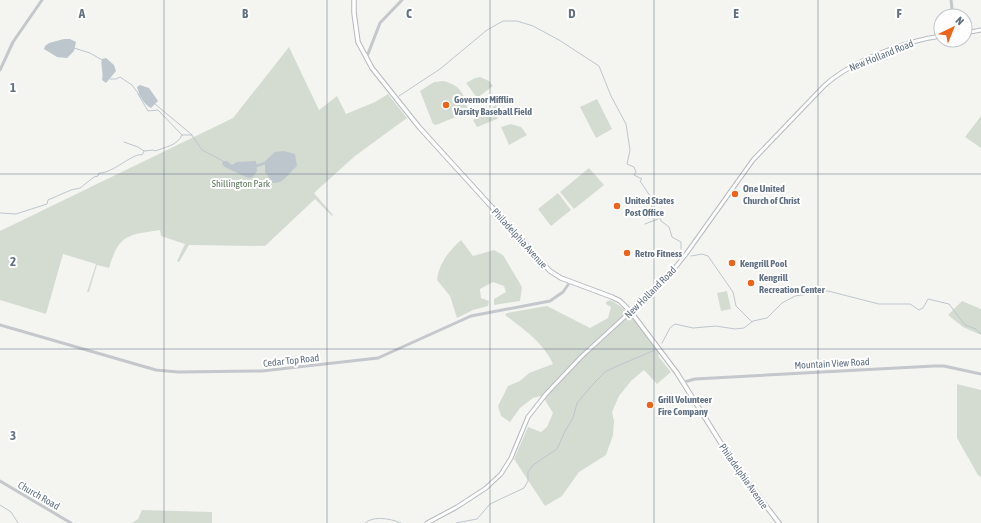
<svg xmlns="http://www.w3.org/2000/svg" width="981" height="523" font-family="'Asap Condensed',sans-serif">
  <rect width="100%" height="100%" fill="#f4f5f1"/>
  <g fill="#d4dcd2">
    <path d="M289 47 319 110 337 96 346 114 375 102 388 94 407 118 355 156 314 193 333 215 332 216 315 199 265 246 189 245 179 262 177 261 185 244 161 236 160 230C128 235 119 234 109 268L97 265 89 292H87L96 264 63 254 46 314 0 300V231L233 118Z"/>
    <polygon points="480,77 489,81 493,86 477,98 466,83 475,78"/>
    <path d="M443 81C461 85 465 95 468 112L436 125 433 124 420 91 434 82Z"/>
    <polygon points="597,99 612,129 596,138 580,107"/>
    <polygon points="496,105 501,112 497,119 477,127 473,120"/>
    <polygon points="981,116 981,148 965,137"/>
    <polygon points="511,124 521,127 527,135 509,145 501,127"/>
    <polygon points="589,168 604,185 574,209 560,192"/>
    <polygon points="558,193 571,210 551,226 538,209"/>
    <path d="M461 240 473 256 494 250 503 255 522 287 520 301 494 305V299L506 292 504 286 493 282 480 289 481 298 489 301 488 306 473 310 457 318 450 296 437 280C439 263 449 251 461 240Z"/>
    <polygon points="727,291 731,309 721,311 717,293"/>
    <path d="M610 300C631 310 646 335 660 353L658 356 671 372 657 384 644 370 631 381 619 396 612 412 614 421 613 435 606 455 579 472 562 496 545 506 514 459 528 427 541 432 547 427 553 413 545 400 540 396 533 398 520 408 510 422 501 416 498 406 508 386 520 381 529 373 553 364C544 343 522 328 505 315L507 313 547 306 590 328 608 318 611 307 606 304V302Z"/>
    <polygon points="962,301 981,309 981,335 963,327 948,315"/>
    <polygon points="957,384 981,390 981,477 978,475 957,438"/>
    <polygon points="142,510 212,512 212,523 132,523 138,519"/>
  </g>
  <g fill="#bdc6cd">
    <polygon points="64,39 70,39 76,42 74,51 67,58 57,57 44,49 45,46 49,43"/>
    <path d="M106 58 114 65 116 71 106 83 102 80C104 73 100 65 102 59Z"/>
    <path d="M140 85 149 88 158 101 151 108C144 105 139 95 137 87Z"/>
    <path d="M284 151 295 154 297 166C289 172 284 184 273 183L265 172V161L275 152Z"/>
    <polygon points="223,161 227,161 232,165 237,162 256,161 257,171 253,177 248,178 225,167 222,164"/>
  </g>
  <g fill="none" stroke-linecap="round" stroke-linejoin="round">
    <g stroke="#bdc6cd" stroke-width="1">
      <polyline points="74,48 90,53 102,60"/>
      <polyline points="110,79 116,79 120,77 132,85 141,97"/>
      <polyline points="138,94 148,111 158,110 182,135 192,135"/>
      <polyline points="399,96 440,69 487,30 503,21 517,21 533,26 559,40 599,66 611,96 626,124 630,150 627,164 634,167 636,172 634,175 642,179 640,181 650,196 652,208 658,214 661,221 669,227 672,237 681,242 681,249"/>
      <polyline points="155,104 191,134 202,150 223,161"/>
      <path d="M124 142 138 147 144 151 153 150 155 151C165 147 177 146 182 135"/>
      <path d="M0 213 16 214 47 204 48 200 71 190 80 188 94 177 98 176 99 173C112 174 134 152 142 155L144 151"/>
      <polyline points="645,224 658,219"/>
      <polyline points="691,256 702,254 708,256 733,292 736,306 752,322"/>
      <polyline points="662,343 670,328 675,324 693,328 716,326 735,329 744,328 753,321 767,318 782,303 795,296 828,291 879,304 910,304 919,310 923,308 928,299 949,304 965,325 976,329 981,334"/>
      <polyline points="0,505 11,512 18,523"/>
      <path d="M365 523C375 515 391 519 401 523"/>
      <polyline points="456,523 477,519 490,504 524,488 528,481 528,472 533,465 557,449 565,431 573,418 577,403 594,383 605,372 615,367 655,350"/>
    </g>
    <polyline stroke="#bdc6cd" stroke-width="2.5" points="256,166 265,163"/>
    <defs>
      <g id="secondary">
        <polyline points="965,33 981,30"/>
        <path d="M427 523 457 507 486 488 501 474 511 458 528 417 546 394 581 357 666 279 686 254 753 160 824 86C851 61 905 41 941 36"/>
      </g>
      <polyline id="primary" points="354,0 354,13 358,42 372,68 419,127 550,271 561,278 612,297 620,301 631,312 677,373 734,464 779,523"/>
    </defs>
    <use href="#secondary" stroke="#b6babf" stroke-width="5"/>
    <use href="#primary" stroke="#b5b8bd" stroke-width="5.5"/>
    <g stroke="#c4c7cb" stroke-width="3">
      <polyline points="951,0 953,16"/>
      <polyline points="366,59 380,23 402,0"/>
      <polyline points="0,70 13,42 42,0"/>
      <polyline points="0,325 156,370 178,372 262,371 378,358 471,316 550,301 563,292 570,282"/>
      <polyline points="684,382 695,379 934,366 944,366 981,374"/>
      <polyline points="0,481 71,523"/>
    </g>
    <use href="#secondary" stroke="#fff" stroke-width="3"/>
    <use href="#primary" stroke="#fff" stroke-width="3.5"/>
  </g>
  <path fill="none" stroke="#627183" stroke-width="1" stroke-opacity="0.55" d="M164 0V523M327 0V523M490 0V523M654 0V523M818 0V523M0 174H981M0 349H981"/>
  <g fill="#ec631a" stroke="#fff" stroke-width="1.5">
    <circle cx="446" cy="105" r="4"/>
    <circle cx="735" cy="194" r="4"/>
    <circle cx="617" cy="206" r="4"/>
    <circle cx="627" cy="253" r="4"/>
    <circle cx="732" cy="263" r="4"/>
    <circle cx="751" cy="283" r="4"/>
    <circle cx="650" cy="405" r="4"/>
  </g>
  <g text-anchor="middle" stroke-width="4" stroke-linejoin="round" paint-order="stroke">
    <g font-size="10" fill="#627183" stroke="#fff">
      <text transform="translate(881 55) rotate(-22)" y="4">New Holland Road</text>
      <text transform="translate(520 238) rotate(48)" y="4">Philadelphia Avenue</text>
      <text transform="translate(650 292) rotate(-45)" y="4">New Holland Road</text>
      <text transform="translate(291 360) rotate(-6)" y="4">Cedar Top Road</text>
      <text transform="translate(832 363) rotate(-3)" y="4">Mountain View Road</text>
      <text transform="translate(744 476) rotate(55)" y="4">Philadelphia Avenue</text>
      <text transform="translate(39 495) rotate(30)" y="4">Church Road</text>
    </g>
    <g font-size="10" font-weight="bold" fill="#627183" stroke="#fff" text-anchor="start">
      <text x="454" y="103">Governor Mifflin<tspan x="454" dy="12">Varsity Baseball Field</tspan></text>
      <text x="743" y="192">One United<tspan x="743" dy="12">Church of Christ</tspan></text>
      <text x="625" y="204">United States<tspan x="625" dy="12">Post Office</tspan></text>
      <text x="635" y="257">Retro Fitness</text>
      <text x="740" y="267">Kengrill Pool</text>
      <text x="759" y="281">Kengrill<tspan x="759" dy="12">Recreation Center</tspan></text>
      <text x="658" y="403">Grill Volunteer<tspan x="658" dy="12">Fire Company</tspan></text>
    </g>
    <g font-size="10" fill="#637a61" stroke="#fff">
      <text x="241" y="187">Shillington Park</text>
    </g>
  </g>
  <g font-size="13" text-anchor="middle" font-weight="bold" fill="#627183" stroke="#fff" stroke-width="4" stroke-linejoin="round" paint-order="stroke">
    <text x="82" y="18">A</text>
    <text x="245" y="18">B</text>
    <text x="409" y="18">C</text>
    <text x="572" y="18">D</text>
    <text x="736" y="18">E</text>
    <text x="899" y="18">F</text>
    <text x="13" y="92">1</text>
    <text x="13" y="266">2</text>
    <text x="13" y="440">3</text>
  </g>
  <g transform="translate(953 28) rotate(43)"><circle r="19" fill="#ffffff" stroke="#c0c6cd"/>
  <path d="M0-3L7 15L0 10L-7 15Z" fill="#ec631a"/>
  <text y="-6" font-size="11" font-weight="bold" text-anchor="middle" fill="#627183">N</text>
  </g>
</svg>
